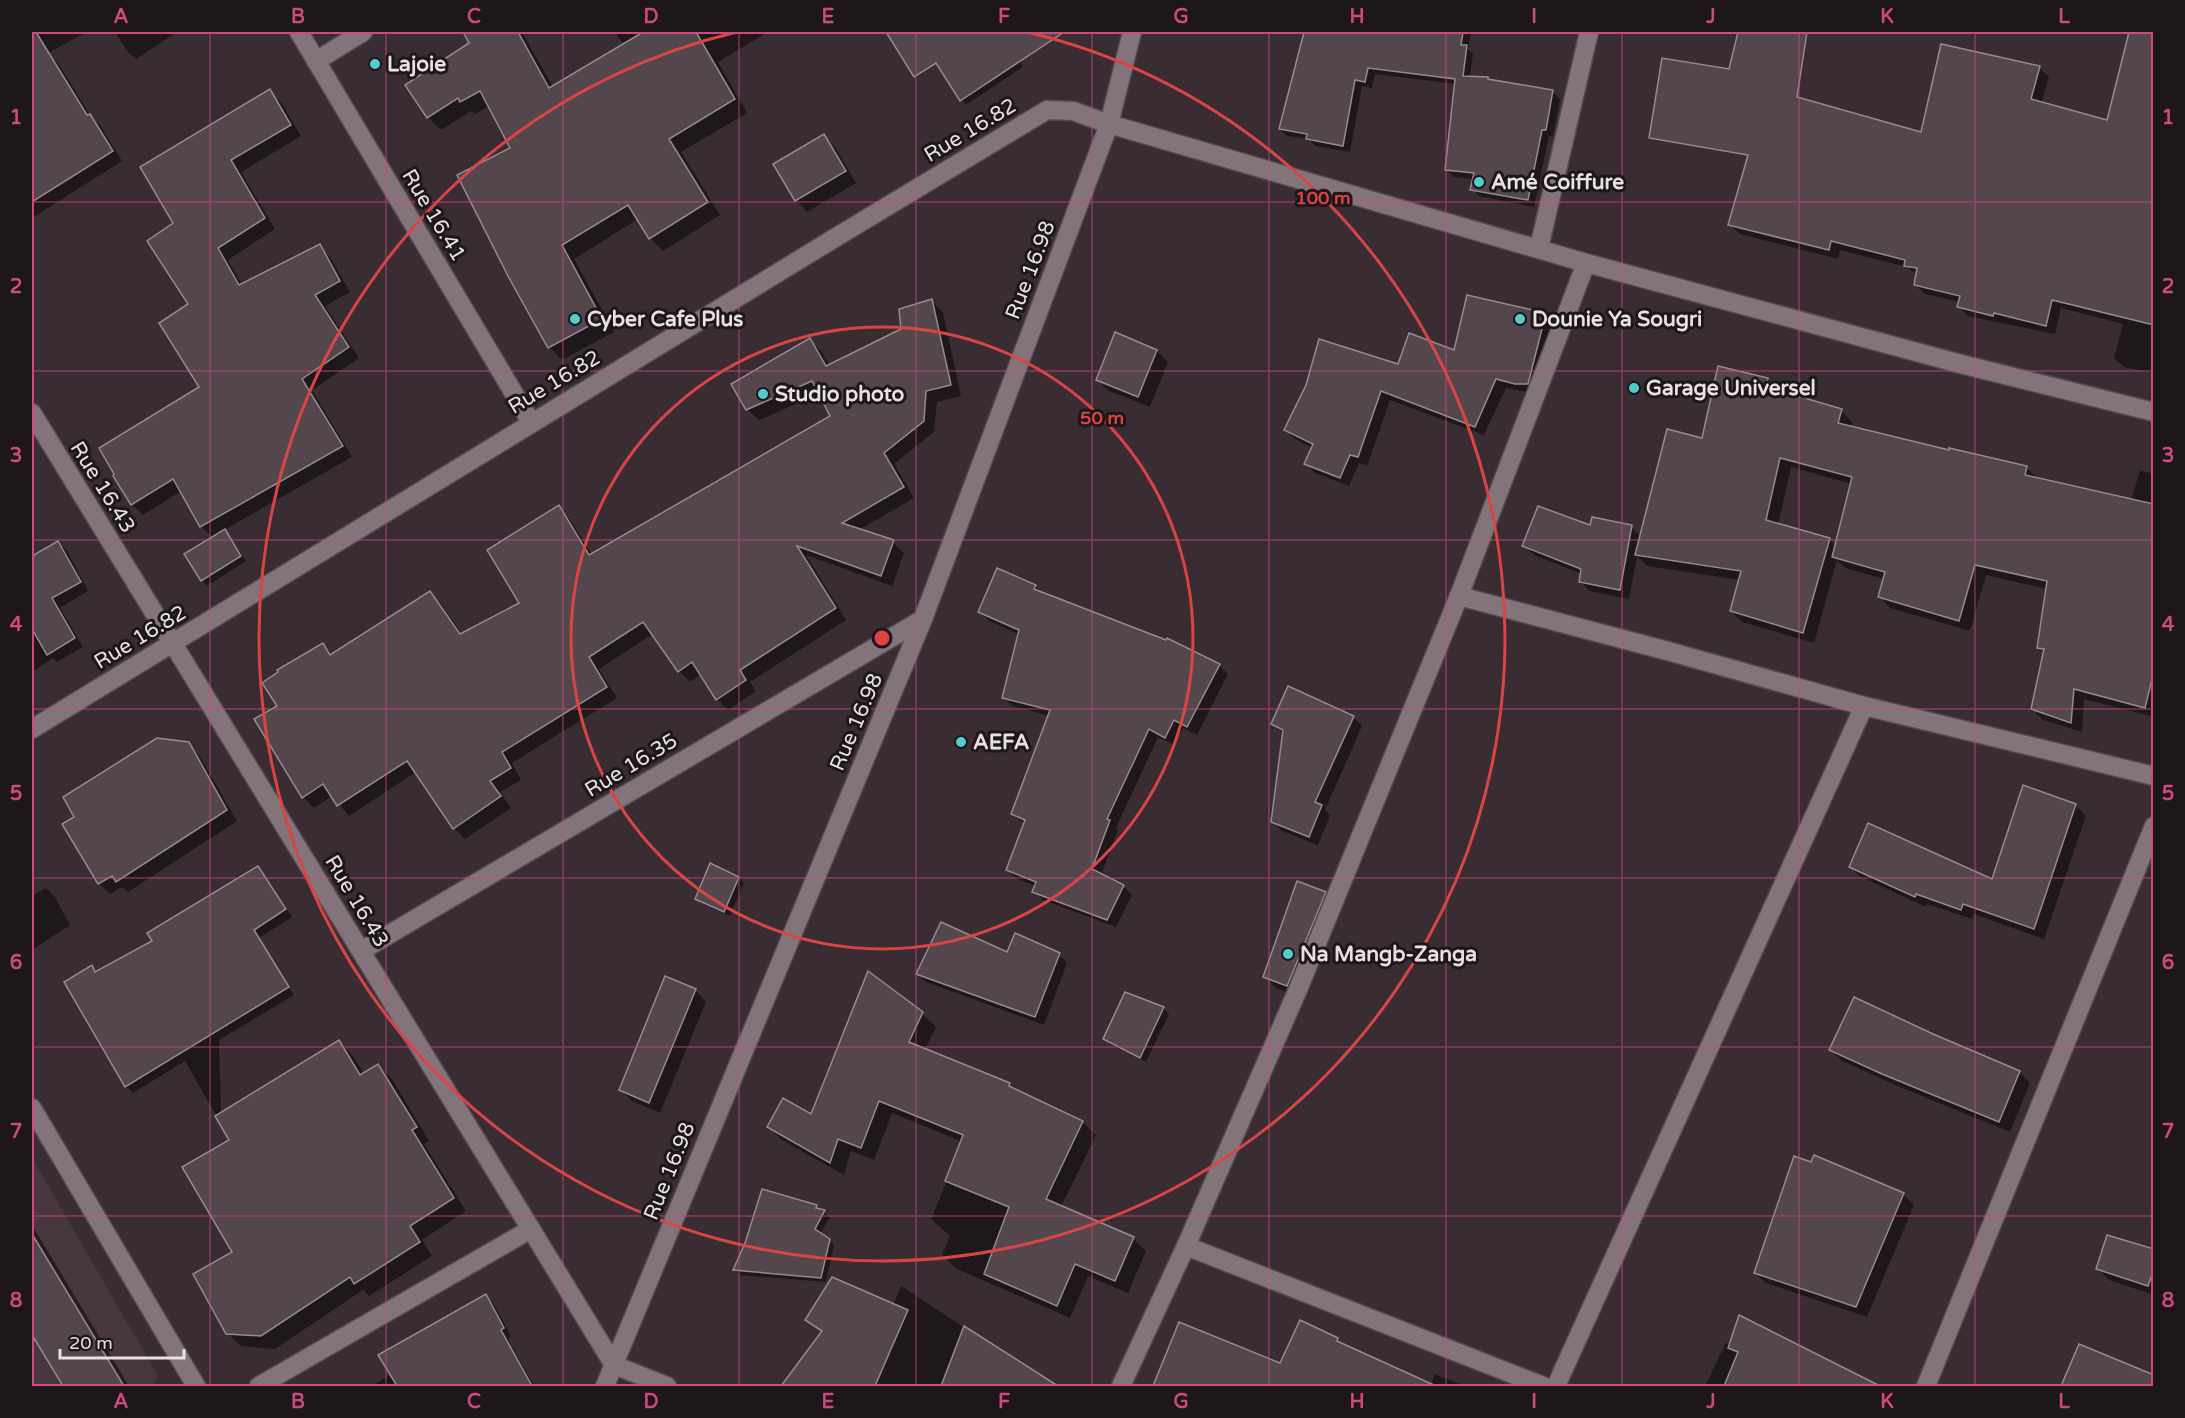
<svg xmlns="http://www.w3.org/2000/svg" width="2185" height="1418" font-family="'Varela Round',sans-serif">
  <rect width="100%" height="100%" fill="#392d33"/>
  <polygon fill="#49373f" points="32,1158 158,1376 153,1386 32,1386"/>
  <g fill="#0007" fill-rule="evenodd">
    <polygon points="32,32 87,32 48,53 58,63 90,115 100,125 122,161 32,218 32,63 44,56 32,40"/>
    <polygon points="115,32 177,32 136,59 128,52"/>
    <polygon points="465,32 522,32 553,87 623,44 615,32 768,32 718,62 747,113 681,152 720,215 663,251 650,238 638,219 574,259 614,332 562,360 549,347 512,149 489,106 475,114 471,111 441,130 428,117 471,44"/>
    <polygon points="938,32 1006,32 1023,67 966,105 923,40"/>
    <polygon points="1305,32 1471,32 1468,49 1473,54 1470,77 1488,78 1491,81 1553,92 1560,99 1553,136 1549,136 1534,207 1479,196 1472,189 1474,179 1454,177 1446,170 1456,84 1375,74 1372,88 1362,86 1350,152 1315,146 1309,139 1287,136 1280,129"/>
    <polygon points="2131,32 2154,32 2154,373 2124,367 2114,358 2123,324 2061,308 2055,334 1968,316 1959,307 1960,302 1925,294 1915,285 1917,275 1907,267 1840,250 1838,259 1740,234 1730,225 1922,134 2039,68 2049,77 2041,104 2108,121"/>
    <polygon points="270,91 281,102 301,136 241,172 275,229 228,260 242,285 319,246 330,257 350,292 325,306 359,358 312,390 352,457 224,530 230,536 246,561 207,586 202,580 213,538 201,526 181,491 143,515 132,504 201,388 190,305 175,224"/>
    <polygon points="824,136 835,147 856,183 807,212 796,200"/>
    <polygon points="932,301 943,312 961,396 937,402 934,432 894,464 914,498 859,530 893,542 904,553 892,586 806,555 846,620 750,682 756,691 728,710 717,699 701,674 690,682 679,671 653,634 599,669 617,698 512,763 521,780 500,792 511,808 465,839 454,828 416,772 349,816 332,796 314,808 303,797 279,707 323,645 333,654 430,593 441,604 463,635 521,603 559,507 569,518 592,555 832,417 819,394 759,420 747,409 810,340 821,351 830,366 903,330"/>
    <polygon points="1545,315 1554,324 1537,392 1526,392 1506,388 1484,435 1390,400 1367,466 1359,463 1349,486 1315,473 1306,464 1313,448 1295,439 1286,430 1399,366 1455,352"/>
    <polygon points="1116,334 1157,351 1168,362 1150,407 1109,391 1098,380"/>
    <path d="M1767 380 1774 386 1794 391 1802 400 1841 411 1852 422 1850 427 1950 452 2026 467 2037 478 2131 501 2140 470 2154 474V717L2084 699 2082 732 2043 720 2032 709 2045 653 2038 647 2047 589 1986 575 1970 631 1890 608 1880 597 1884 579 1845 568 1837 560 1814 643 1742 622 1731 611 1740 580 1647 566 1637 556 1629 599 1590 591 1580 581 1582 574 1534 555 1524 545 1591 527H1631L1641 537 1703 440ZM1791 467 1852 484 1836 546 1829 539 1778 525Z"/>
    <polygon points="58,542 67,551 88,591 60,608 83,647 57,662 53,658 32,672 32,558"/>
    <polygon points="1035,586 1043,594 1219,665 1228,674 1197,735 1183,728 1174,745 1158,737 1116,828 1118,830 1101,875 1123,886 1132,895 1116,927 1043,900 1034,891 1036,886 1017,879 1008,870 1025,824 1012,814 1050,716 1012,706 1004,697 1020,635 989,621 980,612"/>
    <polygon points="1353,717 1362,726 1325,810 1330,815 1318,845 1282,831 1273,821 1284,734 1273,724"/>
    <polygon points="188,744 199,755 237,821 128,892 122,887 110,894 99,883"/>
    <polygon points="2075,805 2086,816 2044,939 1973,914 1972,919 1927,904 1926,907 1861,877 1850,867 1992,881"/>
    <polygon points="258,868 265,875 292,917 259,938 294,995 219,1040 221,1114 339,1041 352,1055 364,1074 378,1066 392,1079 429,1141 424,1144 466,1211 422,1240 432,1256 369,1296 363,1290 275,1349 241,1346 227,1333 234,1252 231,1141 185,1061 133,1093 126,1086 91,967 97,973 154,942"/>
    <polygon points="739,878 744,883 730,916 702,904 697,898"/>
    <polygon points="46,888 54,896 70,925 32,950 32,896"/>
    <polygon points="1325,893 1336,904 1298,997 1276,988 1265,977"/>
    <polygon points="1008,954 1059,955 1067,963 1044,1025 926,982 917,974"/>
    <polygon points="869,974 922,1014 936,1027 925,1050 1009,1084 1015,1090 1082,1122 1096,1135 1061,1207 1133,1238 1146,1251 1128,1293 1088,1276 1070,1318 955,1268 942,1254 950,1236 931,1219 963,1142 892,1113 874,1160 851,1151 844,1175 782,1140 769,1127 811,1117"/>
    <polygon points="695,990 706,1002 660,1113 632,1101 621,1090"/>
    <polygon points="1126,994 1164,1009 1169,1014 1146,1062 1110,1044 1105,1039"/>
    <polygon points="1932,1035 2019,1072 2030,1083 2010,1132 1895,1085 1842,1061 1831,1050"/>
    <polygon points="1812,1164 1903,1194 1914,1205 1867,1317 1766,1283 1755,1273"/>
    <polygon points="816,1207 830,1217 820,1234 834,1245 826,1282 740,1275 735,1270"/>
    <polygon points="32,1225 129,1386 65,1386 32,1332"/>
    <polygon points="2154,1251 2154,1295 2109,1280 2098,1269"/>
    <polygon points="901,1286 1052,1385 1054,1386 830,1386 804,1375 823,1332 807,1320 893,1305"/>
    <polygon points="485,1295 493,1303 511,1336 508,1339 534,1386 372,1386 391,1374"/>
    <polygon points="1740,1317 1877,1386 1705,1386 1726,1343 1731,1344"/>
    <polygon points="1180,1324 1281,1365 1337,1339 1345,1347 1431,1385 1435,1374 1465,1386 1154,1386"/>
    <polygon points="2080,1346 2154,1375 2154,1386 2063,1386"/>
  </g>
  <g fill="#53464c" stroke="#988990" stroke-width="1.5">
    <polygon points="32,32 36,32 87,115 90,114 113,151 32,202"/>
    <polygon points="463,32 518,32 549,88 643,32 696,32 735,99 669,139 708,202 649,239 628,205 562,245 602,319 548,348 509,278 457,175 510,148 480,91 460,102 458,98 427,118 405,85 469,43"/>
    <polygon points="886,32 1064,32 960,101 936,63 914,77"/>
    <polygon points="1304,32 1463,32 1461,45 1467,45 1463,76 1488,77 1488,79 1553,90 1546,130 1542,130 1528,200 1470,190 1474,173 1445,170 1455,79 1368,68 1365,82 1355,80 1343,146 1306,139 1307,134 1279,129"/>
    <polygon points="1738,32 1807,32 1797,97 1921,132 1941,44 2040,66 2031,99 2107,120 2129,32 2154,32 2154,325 2052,300 2046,326 1994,313 1993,316 1957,307 1960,296 1914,285 1917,268 1904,266 1905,260 1831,241 1829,250 1728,225 1748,155 1649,138 1662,58 1729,69"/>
    <polygon points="270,89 291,125 231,160 265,218 218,248 239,285 320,244 340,281 315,295 349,347 302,379 343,446 200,527 173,479 131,505 113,476 114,474 99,448 199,387 159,323 188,304 147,241 173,223 140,167"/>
    <polygon points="824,134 846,171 795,201 773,164"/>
    <polygon points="1467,295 1546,313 1528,384 1515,384 1496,379 1475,427 1381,391 1358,457 1350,455 1340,478 1304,464 1313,444 1284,430 1306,385 1319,339 1398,364 1409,333 1454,350"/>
    <polygon points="932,299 951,385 926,391 924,421 884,453 904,487 842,523 894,540 881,576 797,546 836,608 740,670 746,680 716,700 692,662 678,672 643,622 589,657 607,687 502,752 511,768 490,781 501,796 453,829 407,761 337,806 323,784 302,798 254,719 277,706 262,683 278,672 277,670 323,643 330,655 430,591 460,634 519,603 487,550 559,505 589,555 830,416 812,381 746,410 731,384 810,338 826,366 901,329 899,309"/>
    <polygon points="1115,332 1157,350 1138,397 1096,380"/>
    <polygon points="1718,366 1768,378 1767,383 1795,390 1794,395 1842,409 1838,423 1949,450 1949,448 2027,466 2025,475 2154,504 2154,671 2145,708 2074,689 2071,723 2031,709 2044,649 2037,648 2047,581 1975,565 1959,621 1878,597 1885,572 1832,557 1852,477 1780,458 1766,520 1830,538 1803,633 1730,611 1741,571 1635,555 1667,429 1702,438"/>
    <polygon points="1538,506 1590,525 1592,517 1632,525 1620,590 1579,582 1581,569 1522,546"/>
    <polygon points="225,529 241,556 201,581 184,554"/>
    <polygon points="58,541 81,582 52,598 75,638 47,655 32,629 32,556"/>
    <polygon points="997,568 1036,585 1034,589 1166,640 1167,638 1220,664 1187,727 1174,720 1165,738 1149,729 1107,819 1110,820 1092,869 1124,885 1107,920 1032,892 1036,882 1006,870 1025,820 1011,814 1050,710 1002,698 1019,630 978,612"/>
    <polygon points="1288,686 1354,716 1315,802 1322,805 1309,837 1271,822 1283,730 1271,724"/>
    <polygon points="157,738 189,742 227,810 116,882 112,876 98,884 62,824 74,817 63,797"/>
    <polygon points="2023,785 2076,804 2034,929 1963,904 1961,910 1916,894 1915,897 1849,867 1868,823 1992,879"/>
    <polygon points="710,863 739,877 724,912 695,899"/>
    <polygon points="258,866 286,909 254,930 289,987 125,1087 64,982 92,965 95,972 152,941 147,933"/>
    <polygon points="1297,881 1326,892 1287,986 1263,977"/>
    <polygon points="941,922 1007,952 1015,933 1060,953 1035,1017 916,974"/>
    <polygon points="868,971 923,1012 909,1042 1010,1083 1009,1086 1083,1121 1046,1199 1134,1237 1115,1281 1075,1264 1057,1306 984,1274 1009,1207 945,1181 963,1135 879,1101 861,1148 838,1139 830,1163 767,1127 783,1098 811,1114"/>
    <polygon points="665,976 696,989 649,1103 619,1090"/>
    <polygon points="1125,992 1164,1007 1140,1058 1103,1039"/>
    <polygon points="1854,997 1933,1034 2020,1071 1999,1122 1882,1074 1829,1050"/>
    <polygon points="339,1040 360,1075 378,1064 417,1127 412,1130 454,1198 410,1226 420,1242 354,1284 350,1277 261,1336 226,1334 193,1274 232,1252 182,1167 229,1140 215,1116"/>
    <polygon points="1814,1155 1904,1193 1856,1307 1754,1273 1794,1156 1811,1162"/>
    <polygon points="762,1189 817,1205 816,1208 825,1210 815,1229 830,1239 821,1278 733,1270 745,1243"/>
    <polygon points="32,1234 124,1386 63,1386 32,1335"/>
    <polygon points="2107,1235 2154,1249 2154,1269 2148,1286 2096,1269"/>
    <polygon points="832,1277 908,1310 875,1386 781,1386 822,1331 805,1320"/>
    <polygon points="486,1294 504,1328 501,1330 532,1386 397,1386 378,1355"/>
    <polygon points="1739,1315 1880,1386 1724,1386 1738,1352 1728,1348"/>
    <polygon points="1300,1320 1338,1338 1337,1341 1436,1386 1153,1386 1179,1322 1280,1363"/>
    <polygon points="964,1326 1058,1386 941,1386"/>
    <polygon points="2079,1344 2154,1375 2154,1386 2061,1386"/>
  </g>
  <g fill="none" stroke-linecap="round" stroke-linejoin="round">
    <defs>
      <g id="street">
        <polyline points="299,32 531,422"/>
        <polyline points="316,61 363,32"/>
        <polyline points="1539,248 1589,32"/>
        <polyline points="32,413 614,1365 667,1386"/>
        <polyline points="1459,596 1664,650 1864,706 2154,776"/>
        <path d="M32 729C369 522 707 314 1047 110L1073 111 1109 124 1586 263 1961 364 2154 412"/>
        <polyline points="361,951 923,619"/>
        <polyline points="32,1108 196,1386"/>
        <polyline points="1186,1246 1543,1386"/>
        <polyline points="259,1386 531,1229"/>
        <polyline points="605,1386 923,619 1109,124 1132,32"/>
        <polyline points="1121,1386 1186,1246 1299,987 1459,596 1586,263"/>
        <polyline points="1556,1386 1864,706"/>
        <polyline points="1926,1386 2154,826"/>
      </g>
    </defs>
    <use href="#street" stroke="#544a4f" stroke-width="21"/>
    <use href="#street" stroke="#83747b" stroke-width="18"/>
  </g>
  <path fill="none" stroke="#cc4a7d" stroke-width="1.5" stroke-opacity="0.55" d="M210 32V1386M386 32V1386M563 32V1386M739 32V1386M916 32V1386M1092 32V1386M1269 32V1386M1446 32V1386M1622 32V1386M1799 32V1386M1975 32V1386M32 202H2154M32 371H2154M32 540H2154M32 709H2154M32 878H2154M32 1047H2154M32 1216H2154"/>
  <g fill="none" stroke="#d94444" stroke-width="3">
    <circle cx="882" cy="638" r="311"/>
    <path d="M1027 32A623 623 0 1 1 737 32"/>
  </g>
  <g fill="#52cdcd" stroke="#1d171a" stroke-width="2">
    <circle cx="375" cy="64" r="6"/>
    <circle cx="1479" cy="182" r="6"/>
    <circle cx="575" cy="319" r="6"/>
    <circle cx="1520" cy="319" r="6"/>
    <circle cx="1634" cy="388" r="6"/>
    <circle cx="763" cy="394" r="6"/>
    <circle cx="961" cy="742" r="6"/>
    <circle cx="1288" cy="954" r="6"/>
  </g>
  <g text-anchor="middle" stroke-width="6" stroke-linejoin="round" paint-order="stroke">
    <g font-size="21" font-weight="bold" fill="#e8e0e3" stroke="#1d171a" text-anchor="start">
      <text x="387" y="71">Lajoie</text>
      <text x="1491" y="189">Amé Coiffure</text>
      <text x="587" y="326">Cyber Cafe Plus</text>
      <text x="1532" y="326">Dounie Ya Sougri</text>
      <text x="1646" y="395">Garage Universel</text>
      <text x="775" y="401">Studio photo</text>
      <text x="973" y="749">AEFA</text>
      <text x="1300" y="961">Na Mangb-Zanga</text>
    </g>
    <g font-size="21" fill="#e8e0e3" stroke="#1d171a">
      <text transform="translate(970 130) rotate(-31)" y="7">Rue 16.82</text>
      <text transform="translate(434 215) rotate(59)" y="7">Rue 16.41</text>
      <text transform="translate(1030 270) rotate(-69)" y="7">Rue 16.98</text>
      <text transform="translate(554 382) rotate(-31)" y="7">Rue 16.82</text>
      <text transform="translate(103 487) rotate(58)" y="7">Rue 16.43</text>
      <text transform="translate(140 637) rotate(-31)" y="7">Rue 16.82</text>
      <text transform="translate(856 722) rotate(-67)" y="7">Rue 16.98</text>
      <text transform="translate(631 765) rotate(-31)" y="7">Rue 16.35</text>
      <text transform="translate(357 901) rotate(59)" y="7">Rue 16.43</text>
      <text transform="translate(669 1171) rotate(-68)" y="7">Rue 16.98</text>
    </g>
  </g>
  <circle cx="882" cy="638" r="9" fill="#d94444" stroke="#1d171a" stroke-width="3"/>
  <g font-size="18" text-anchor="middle" font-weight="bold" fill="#d94444" stroke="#1d171a" stroke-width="6" stroke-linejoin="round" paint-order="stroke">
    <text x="1323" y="204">100 m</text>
    <text x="1102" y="424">50 m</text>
  </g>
  <rect width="2185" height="1418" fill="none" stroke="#1d171a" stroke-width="66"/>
  <path d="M60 1349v9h124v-9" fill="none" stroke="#e8e0e3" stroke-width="3"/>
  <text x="69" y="1349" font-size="18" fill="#e8e0e3" stroke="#1d171a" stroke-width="4.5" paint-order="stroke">20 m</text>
  <rect x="33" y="33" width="2119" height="1352" fill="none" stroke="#cc4a7d" stroke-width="2"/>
  <g font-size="20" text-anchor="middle" font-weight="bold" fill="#cc4a7d">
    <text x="121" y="23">A</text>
    <text x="298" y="23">B</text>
    <text x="474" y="23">C</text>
    <text x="651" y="23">D</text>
    <text x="828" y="23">E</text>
    <text x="1004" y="23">F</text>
    <text x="1181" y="23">G</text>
    <text x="1357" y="23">H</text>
    <text x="1534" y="23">I</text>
    <text x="1711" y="23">J</text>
    <text x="1887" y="23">K</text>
    <text x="2064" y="23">L</text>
    <text x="16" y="124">1</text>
    <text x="2168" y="124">1</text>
    <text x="16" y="293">2</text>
    <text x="2168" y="293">2</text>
    <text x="16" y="462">3</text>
    <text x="2168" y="462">3</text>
    <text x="16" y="631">4</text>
    <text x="2168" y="631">4</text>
    <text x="16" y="800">5</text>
    <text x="2168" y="800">5</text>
    <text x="16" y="969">6</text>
    <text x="2168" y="969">6</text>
    <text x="16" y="1138">7</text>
    <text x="2168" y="1138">7</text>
    <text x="16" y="1307">8</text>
    <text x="2168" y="1307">8</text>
    <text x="121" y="1408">A</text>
    <text x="298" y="1408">B</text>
    <text x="474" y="1408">C</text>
    <text x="651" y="1408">D</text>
    <text x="828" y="1408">E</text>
    <text x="1004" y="1408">F</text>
    <text x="1181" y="1408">G</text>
    <text x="1357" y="1408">H</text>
    <text x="1534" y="1408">I</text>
    <text x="1711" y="1408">J</text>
    <text x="1887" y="1408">K</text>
    <text x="2064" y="1408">L</text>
  </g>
</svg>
